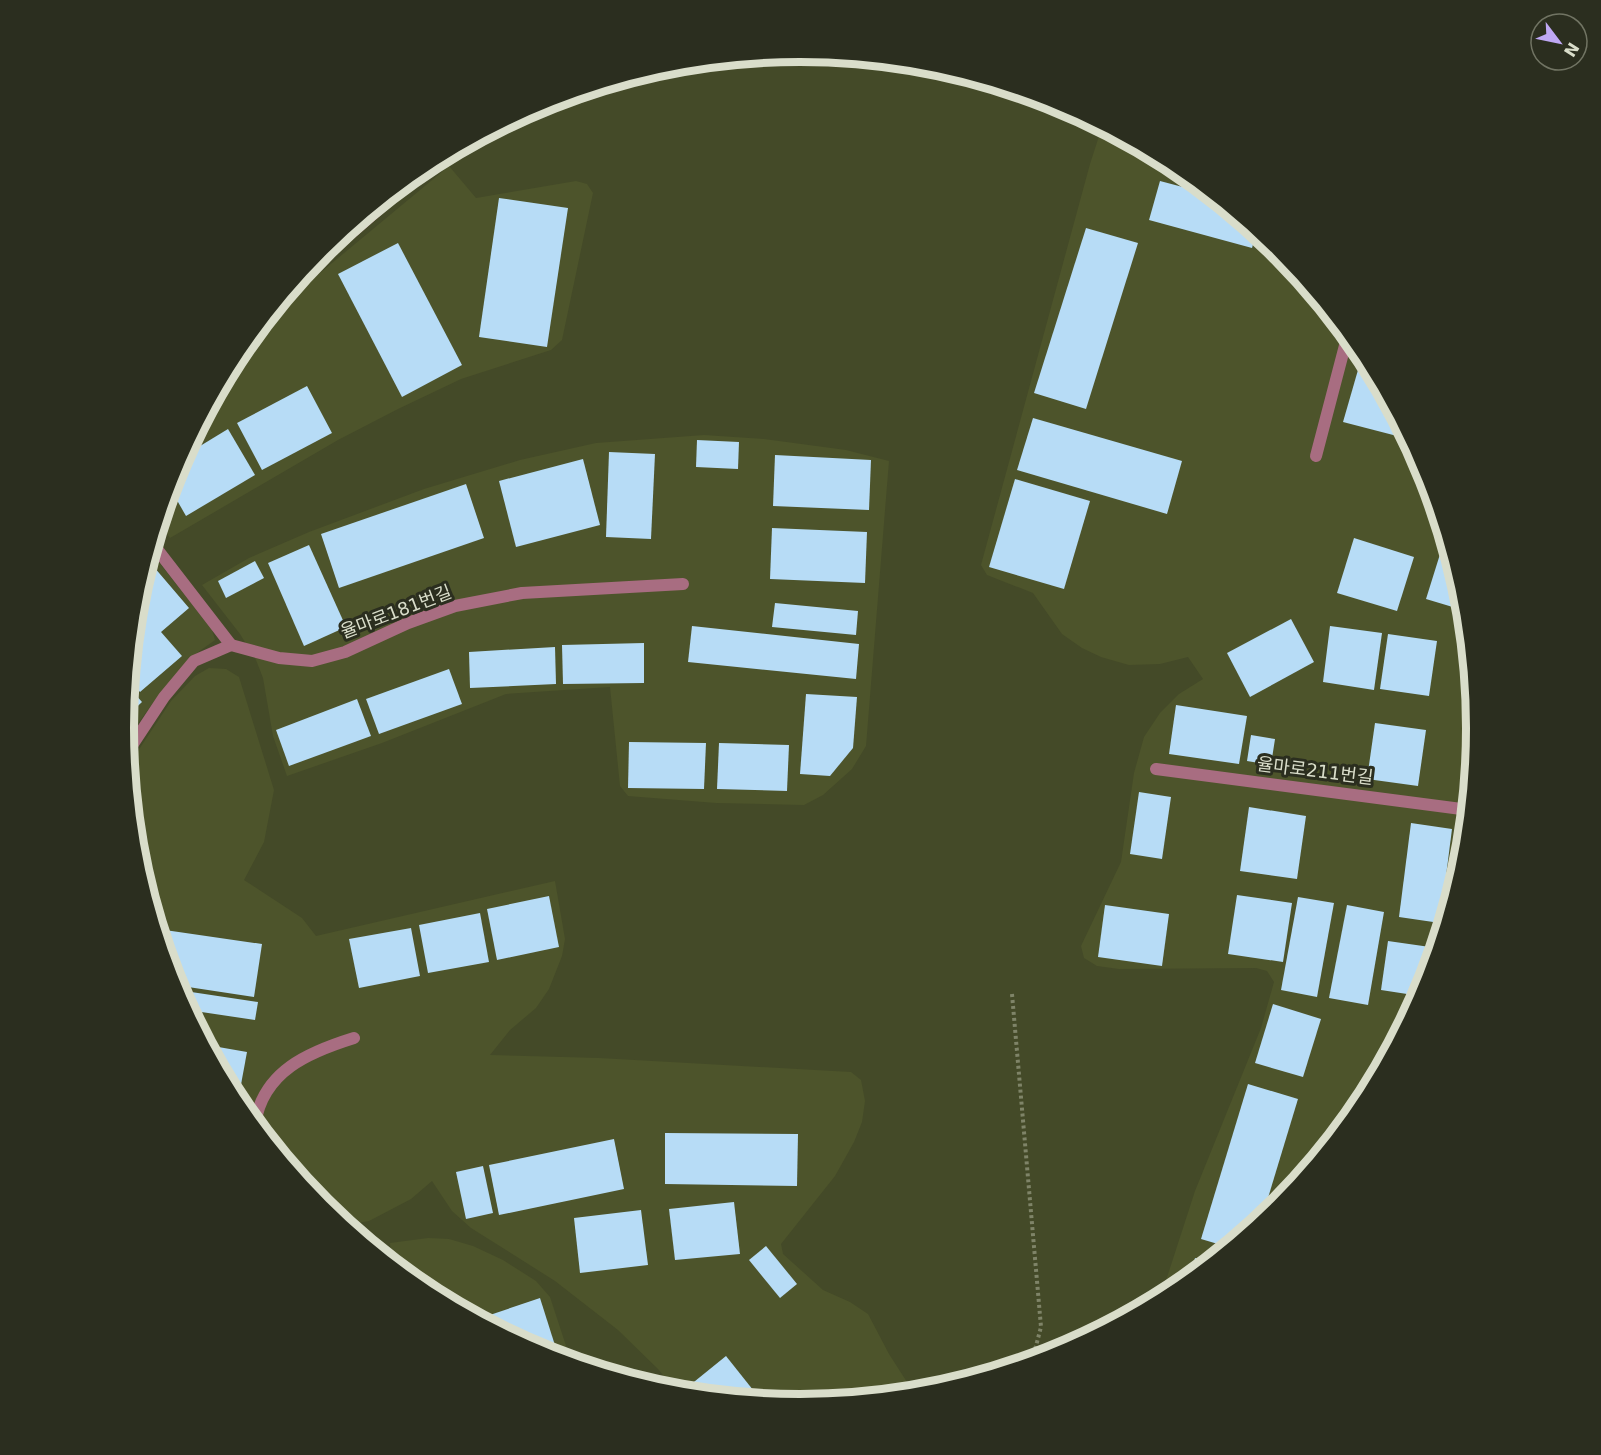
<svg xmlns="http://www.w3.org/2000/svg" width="1601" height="1455" font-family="'DejaVu Sans','Noto Sans KR',sans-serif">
  <rect width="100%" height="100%" fill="#444a28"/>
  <g fill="#4d542b">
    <polygon points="1107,128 1177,165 1279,249 1363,352 1426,469 1464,596 1477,728 1464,860 1425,987 1363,1104 1279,1206 1176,1290 1160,1299 1195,1191 1261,1028 1274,982 1267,971 1256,968 1119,969 1097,966 1084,958 1081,946 1121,862 1134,773 1144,737 1160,713 1179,694 1203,679 1188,657 1160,664 1129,665 1101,657 1082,648 1062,634 1033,593 987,575 981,565 1090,164 1100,133"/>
    <polygon points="449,166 476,198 576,181 587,184 593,193 562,340 551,350 461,379 398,409 338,440 170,538 159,523 176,468 238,351 267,317"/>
    <polygon points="704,435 764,439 846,450 889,461 866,746 852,769 823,795 804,805 716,803 628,796 620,786 610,687 506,694 382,743 287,776 273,736 263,678 256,660 240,634 202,585 249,558 309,532 424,489 520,460 596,443"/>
    <polygon points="150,551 212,630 215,640 194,655 158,696 125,741 124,727 137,595"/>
    <polygon points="209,668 226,669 239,677 274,790 264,842 244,880 302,918 316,936 555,881 565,939 562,956 549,989 536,1008 510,1030 490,1055 599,1058 851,1072 861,1080 865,1101 862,1122 854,1142 835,1176 781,1244 783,1254 823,1290 850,1302 868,1314 889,1354 914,1393 800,1404 677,1392 658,1369 618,1330 555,1281 471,1228 452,1211 432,1181 411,1199 369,1221 345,1225 322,1206 238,1103 175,986 137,859 128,766 171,701 195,676"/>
    <polygon points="428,1238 449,1239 473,1246 503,1260 536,1281 550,1297 571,1361 541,1352 424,1290 392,1263 390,1243"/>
  </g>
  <g fill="#b7dcf6">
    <polygon points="1160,181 1213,195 1257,231 1252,248 1149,220"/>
    <polygon points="499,198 568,208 547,347 479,337"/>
    <polygon points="1086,228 1138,243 1086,409 1034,393"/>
    <polygon points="398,243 462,365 402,397 338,274"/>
    <polygon points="1360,363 1371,366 1401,422 1397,436 1343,422"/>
    <polygon points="307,386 332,433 262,470 237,423"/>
    <polygon points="1033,418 1182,461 1167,514 1017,470"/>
    <polygon points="228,429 255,475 186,516 170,488 176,468 182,457"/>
    <polygon points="697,440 739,442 738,469 696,467"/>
    <polygon points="609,452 655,454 651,539 606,537"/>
    <polygon points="775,455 871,460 869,510 773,506"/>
    <polygon points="583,459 600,525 516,547 499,481"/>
    <polygon points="1015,479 1090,501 1064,589 989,567"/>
    <polygon points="466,484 484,538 339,588 321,534"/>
    <polygon points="772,528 867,532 865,583 770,579"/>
    <polygon points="1446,535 1464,596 1466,611 1426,599"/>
    <polygon points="1354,538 1414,557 1397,611 1337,593"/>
    <polygon points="309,545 346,627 304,646 268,563"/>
    <polygon points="148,560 189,608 161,632 182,656 140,692 129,679 137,595"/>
    <polygon points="255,561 264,578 226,598 218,581"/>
    <polygon points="775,603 858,611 856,635 772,627"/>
    <polygon points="1291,619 1314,662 1250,697 1227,653"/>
    <polygon points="692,626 859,644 856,679 688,662"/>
    <polygon points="1330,626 1382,633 1374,690 1323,682"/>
    <polygon points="1388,634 1437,641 1429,696 1380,689"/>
    <polygon points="644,643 644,683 563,684 562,645"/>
    <polygon points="555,647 556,684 470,688 469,652"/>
    <polygon points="449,669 462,704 379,734 366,699"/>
    <polygon points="128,686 142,702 125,718 126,703"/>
    <polygon points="806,694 857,697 853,748 830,776 800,774"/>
    <polygon points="357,699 371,736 289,766 276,730"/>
    <polygon points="1176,705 1247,716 1239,764 1169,754"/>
    <polygon points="1375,723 1426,730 1418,786 1367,779"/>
    <polygon points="1251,735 1275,739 1271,765 1247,761"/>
    <polygon points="629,742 706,743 704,789 628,788"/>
    <polygon points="719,743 789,745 787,791 717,789"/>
    <polygon points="1139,792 1171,797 1162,859 1130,854"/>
    <polygon points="1249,807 1306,816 1297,879 1240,871"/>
    <polygon points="1411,823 1452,829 1440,923 1399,917"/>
    <polygon points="1237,895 1292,903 1283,962 1228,954"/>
    <polygon points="549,896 559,947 497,960 487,909"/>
    <polygon points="1298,897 1334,903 1317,997 1281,990"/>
    <polygon points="1105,905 1169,914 1162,966 1098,957"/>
    <polygon points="1347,905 1384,912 1368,1005 1329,998"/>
    <polygon points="480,913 489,962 428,973 419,925"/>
    <polygon points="411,928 420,976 359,988 349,939"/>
    <polygon points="158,929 262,944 254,997 175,985"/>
    <polygon points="1388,941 1437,948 1420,996 1381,990"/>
    <polygon points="178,990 258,1002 255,1020 188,1010"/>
    <polygon points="1273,1004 1321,1019 1303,1077 1255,1063"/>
    <polygon points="207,1045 247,1052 240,1090 230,1088"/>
    <polygon points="1248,1084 1298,1099 1261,1221 1228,1247 1201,1239"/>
    <polygon points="665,1133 798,1134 797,1186 665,1184"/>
    <polygon points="614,1139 624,1189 499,1215 489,1165"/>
    <polygon points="483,1166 493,1213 466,1219 456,1172"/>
    <polygon points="734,1202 740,1254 675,1260 669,1209"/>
    <polygon points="641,1210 648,1265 580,1273 574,1218"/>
    <polygon points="766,1246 797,1284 780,1298 749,1260"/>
    <polygon points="1195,1258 1210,1262 1189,1280"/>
    <polygon points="540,1298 559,1358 541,1352 478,1319"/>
    <polygon points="726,1356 761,1400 686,1393 684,1390"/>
  </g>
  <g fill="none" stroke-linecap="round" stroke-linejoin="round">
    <polyline stroke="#7f8468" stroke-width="4" stroke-dasharray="3 3" stroke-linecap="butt" points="1012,994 1041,1327 1032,1361"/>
    <g stroke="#a86d81" stroke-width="12">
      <polyline points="298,279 439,157"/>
      <polyline points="1316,456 1348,334"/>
      <polyline points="153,544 231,645"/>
      <polyline points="127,753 164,697 194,661 231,645 279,658 312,661 345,652 408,623 455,606 522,593 683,584"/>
      <polyline points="1156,769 1469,810"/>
      <path d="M255 1124C263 1071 309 1052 354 1038"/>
    </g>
  </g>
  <g text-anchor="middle" stroke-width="6" stroke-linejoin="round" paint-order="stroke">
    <g font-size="18" fill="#d9ddca" stroke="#2b2e1f">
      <text transform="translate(396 612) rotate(-21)" y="6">율마로181번길</text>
      <text transform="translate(1315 771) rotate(7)" y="6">율마로211번길</text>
    </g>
  </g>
  <path d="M0 0H1601V1455H0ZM134 728a666 666 0 1 1 1332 0a666 666 0 1 1-1332 0Z" fill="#2b2e1f" fill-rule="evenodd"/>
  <path fill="none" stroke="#d9ddca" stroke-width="8" d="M134 728a666 666 0 1 1 1332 0a666 666 0 1 1-1332 0Z"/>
  <g transform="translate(1559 42) rotate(122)"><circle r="28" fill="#2b2e1f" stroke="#717463" stroke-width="1.5"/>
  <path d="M0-4.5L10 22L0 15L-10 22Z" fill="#bfa8f4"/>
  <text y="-9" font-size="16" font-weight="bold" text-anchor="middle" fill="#d9ddca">N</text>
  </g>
</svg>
